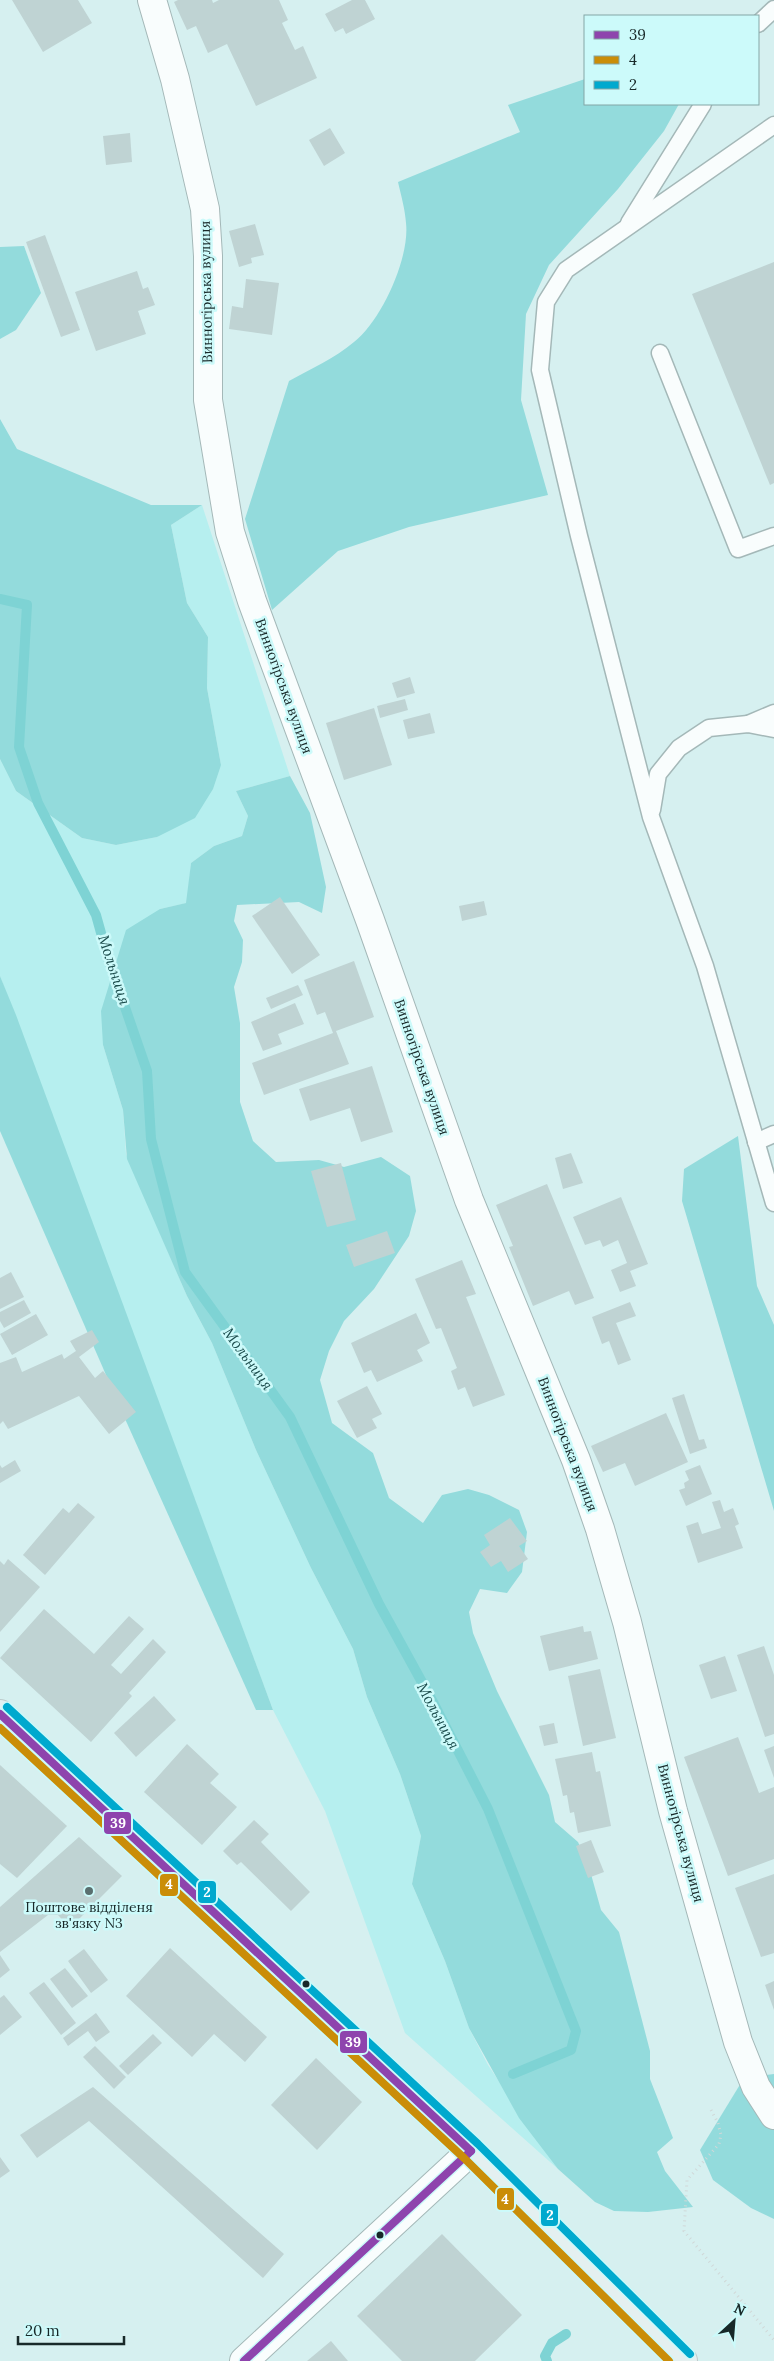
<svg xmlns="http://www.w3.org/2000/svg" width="774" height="2361" font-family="Lora,serif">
  <rect width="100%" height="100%" fill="#d6f0f0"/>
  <polygon fill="#b6efef" points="202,505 290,776 236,791 248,816 242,836 214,846 191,863 187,903 160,909 103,1045 123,1110 126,1154 187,1296 212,1343 256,1450 311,1568 353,1649 367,1697 400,1774 421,1836 412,1884 445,1961 469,2028 488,2065 558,2169 405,2033 325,1811 273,1710 0,976 0,759 16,791 82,838 116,845 157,837 221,765 207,688 208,637 187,603 171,525"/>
  <g fill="#93dbdc">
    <path d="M585 79V104H679L664 131 618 189 549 265 526 314 521 400 548 495 409 527 338 551 272 610 245 519 289 381C311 369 335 358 354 342 382 320 410 257 406 223 405 209 401 195 398 182L520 132 508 105Z"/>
    <polygon points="24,246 41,293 16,330 0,339 0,247"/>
    <polygon points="0,419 17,449 151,505 202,505 171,525 187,603 208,637 207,688 221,765 213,789 195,818 157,837 116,845 82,838 16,791 0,759"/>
    <polygon points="290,776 310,813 326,887 322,913 299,902 237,905 234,921 243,940 242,962 234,987 240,1023 240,1102 253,1141 276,1162 319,1160 344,1167 381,1157 410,1176 416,1211 409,1236 374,1289 344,1321 329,1351 320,1380 332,1423 373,1453 389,1498 423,1523 442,1495 468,1489 489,1495 519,1510 527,1532 522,1572 507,1593 480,1589 469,1612 473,1633 497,1691 549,1795 555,1822 578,1842 589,1867 601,1910 619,1932 650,2051 650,2079 673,2138 657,2152 665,2171 693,2207 648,2212 614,2211 595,2202 558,2169 519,2118 469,2028 445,1961 412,1884 421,1836 400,1774 367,1697 353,1649 311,1568 256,1450 212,1343 187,1296 127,1159 123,1110 103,1045 101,1011 126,930 160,909 186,903 191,863 214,846 242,836 248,816 236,791"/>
    <polygon points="0,976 16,1015 273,1710 256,1710 126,1421 0,1131"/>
    <polygon points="738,1136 757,1286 774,1325 774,1511 682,1201 684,1169"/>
    <polygon points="774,2074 774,2219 751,2208 713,2180 700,2150 744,2078"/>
  </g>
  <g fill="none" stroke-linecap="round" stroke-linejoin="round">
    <g stroke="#7ed3d4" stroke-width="10">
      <polyline points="0,599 27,605 19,747 38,803 96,915 108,958 147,1071 151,1139 185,1272 290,1417 379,1604 434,1704 488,1809 576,2031 571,2050 513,2074"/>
      <polyline points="547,2361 545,2356 552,2343 566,2334"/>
    </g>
  </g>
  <g fill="#bfd3d3">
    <polygon points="12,0 78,0 92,23 43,52"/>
    <polygon points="178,0 212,0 213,3 219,0 279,0 288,20 282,23 295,50 303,46 317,78 256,106 227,44 208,53 196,26 187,30 174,2"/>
    <polygon points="352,0 365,0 375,19 346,34 343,28 335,32 325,14"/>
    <polygon points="330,128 345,153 324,166 309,140"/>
    <polygon points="130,133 132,162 106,165 103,136"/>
    <polygon points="255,224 264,255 251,258 252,263 239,267 229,231"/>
    <polygon points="45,235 80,330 61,337 26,242"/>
    <polygon points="774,262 774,483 770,485 692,294"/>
    <polygon points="137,271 143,289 148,287 155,305 138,311 146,334 96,351 75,292"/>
    <polygon points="246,279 279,283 272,335 229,329 232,306 243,308"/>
    <polygon points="410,677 415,693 397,698 392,683"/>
    <polygon points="405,699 408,710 380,718 377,706"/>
    <polygon points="374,708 392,765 344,780 326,723"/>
    <polygon points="430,713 435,733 408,739 403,720"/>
    <polygon points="280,897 320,955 292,974 252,916"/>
    <polygon points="484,901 487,915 462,921 459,906"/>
    <polygon points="354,961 374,1017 336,1031 349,1064 264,1095 252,1063 333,1033 325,1012 317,1015 304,980"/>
    <polygon points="298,985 303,995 271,1009 266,998"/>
    <polygon points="295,1003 304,1024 278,1034 282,1044 263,1051 251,1022"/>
    <polygon points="372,1066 393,1132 361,1142 350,1108 310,1121 299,1089"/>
    <polygon points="571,1153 583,1183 563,1189 555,1158"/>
    <polygon points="341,1163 356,1220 327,1227 311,1171"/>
    <polygon points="547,1184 594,1298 575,1305 569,1291 533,1306 509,1247 513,1246 496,1205"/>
    <polygon points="621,1197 648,1264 630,1271 636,1286 620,1292 611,1270 627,1263 618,1240 603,1247 600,1240 585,1245 573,1217"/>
    <polygon points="387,1231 395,1253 354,1267 346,1245"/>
    <polygon points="462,1260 476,1294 466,1297 505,1395 473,1407 465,1387 458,1390 451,1371 457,1368 441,1328 436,1329 415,1279"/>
    <polygon points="11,1272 24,1297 0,1309 0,1278"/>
    <polygon points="24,1300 31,1313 4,1328 0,1321 0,1312"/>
    <polygon points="630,1302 636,1316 616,1323 631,1360 618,1365 609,1341 602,1344 592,1317"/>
    <polygon points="416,1313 430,1343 417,1350 423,1361 377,1382 371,1370 364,1373 351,1343"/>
    <polygon points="36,1314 48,1335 12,1355 0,1334"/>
    <polygon points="92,1330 99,1342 79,1357 95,1378 103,1371 136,1412 109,1434 79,1396 8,1429 3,1421 0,1424 0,1363 16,1357 22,1372 62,1354 64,1359 76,1351 70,1341"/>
    <polygon points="367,1386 382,1414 372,1419 377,1428 357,1438 337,1401"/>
    <polygon points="684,1394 699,1440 704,1439 707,1448 690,1454 672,1398"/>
    <polygon points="666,1413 688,1462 635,1486 625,1463 603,1472 591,1446"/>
    <polygon points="15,1460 21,1471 0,1483 0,1465 2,1468"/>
    <polygon points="700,1465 712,1494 686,1506 679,1490 685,1488 684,1483 689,1480 685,1471"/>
    <polygon points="720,1500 724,1512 733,1508 739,1524 735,1526 743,1548 698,1563 686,1526 698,1522 702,1534 721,1528 712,1502"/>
    <polygon points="78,1503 95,1517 45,1575 23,1555 63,1508 69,1513"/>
    <polygon points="510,1518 527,1541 519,1546 528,1559 508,1572 501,1561 491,1567 480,1552 490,1545 484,1535"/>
    <polygon points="8,1559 40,1587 0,1632 0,1561 4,1565"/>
    <polygon points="44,1609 94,1654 129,1616 144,1629 111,1665 121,1674 153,1639 166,1652 129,1693 132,1696 91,1742 0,1658"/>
    <polygon points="583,1626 584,1632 591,1631 598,1659 549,1671 540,1636"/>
    <polygon points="764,1646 774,1675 774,1734 765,1737 737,1655"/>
    <polygon points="725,1656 737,1691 711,1699 699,1665"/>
    <polygon points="600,1669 616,1738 583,1746 568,1676"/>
    <polygon points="154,1696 176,1720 136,1757 114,1733"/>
    <polygon points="554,1723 558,1743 544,1746 539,1726"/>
    <polygon points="738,1737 759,1793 774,1787 774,1859 728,1876 684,1757"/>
    <polygon points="187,1744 219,1774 210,1783 237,1807 202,1845 144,1792"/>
    <polygon points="774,1746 774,1778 764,1750"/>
    <polygon points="592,1752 596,1772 600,1771 611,1826 578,1833 574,1812 570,1813 567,1795 563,1796 555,1759"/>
    <polygon points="0,1765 67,1826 17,1878 0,1864"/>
    <polygon points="254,1820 269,1834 261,1842 310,1892 291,1911 241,1862 237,1865 223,1851"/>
    <polygon points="79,1837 122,1876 70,1928 58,1915 48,1915 0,1952 0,1907"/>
    <polygon points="591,1840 604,1872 588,1878 576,1846"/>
    <polygon points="774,1874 774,1953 761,1957 735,1888"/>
    <polygon points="170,1948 267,2037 245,2062 214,2034 192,2057 126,1996"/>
    <polygon points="84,1949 108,1980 91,1993 68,1961"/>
    <polygon points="0,1955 10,1970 0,1978"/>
    <polygon points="65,1968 88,1996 72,2008 50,1979"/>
    <polygon points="774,1981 774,2010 765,1985"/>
    <polygon points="44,1982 76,2023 61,2035 29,1993"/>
    <polygon points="4,1995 22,2017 0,2035 0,1998"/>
    <polygon points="96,2013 110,2032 96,2042 88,2031 68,2046 63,2038"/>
    <polygon points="153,2034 162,2043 128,2075 119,2066"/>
    <polygon points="95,2046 126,2077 114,2089 83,2057"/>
    <polygon points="316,2058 362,2102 317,2150 271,2105"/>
    <polygon points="93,2087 284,2254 263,2278 89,2121 37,2158 20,2135"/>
    <polygon points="0,2157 10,2171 0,2178"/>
    <polygon points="442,2234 522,2315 475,2361 402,2361 357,2316"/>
    <polygon points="331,2341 348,2361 307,2361"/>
  </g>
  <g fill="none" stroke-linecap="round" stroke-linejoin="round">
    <defs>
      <g id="service">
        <polyline points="758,24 774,9"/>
        <polyline points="774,125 566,270 546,302 540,370 579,536 651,817 705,966 774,1203"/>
        <polyline points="629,223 703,104"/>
        <polyline points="660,353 738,549 774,536"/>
        <polyline points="748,724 774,713"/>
        <polyline points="652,810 658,774 679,748 709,728 748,724 774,729"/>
        <polyline points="756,1142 774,1134"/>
      </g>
      <polyline id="minor" points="152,0 175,79 205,209 208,256 208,400 230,532 252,601 370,920 469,1200 576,1460 600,1529 627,1622 673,1811 738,2042 756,2087 774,2115"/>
      <polyline id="tertiary" points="244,2361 471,2151"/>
      <polyline id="primary" points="0,1714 471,2151 683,2361"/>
    </defs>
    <use href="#service" stroke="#a4b8b8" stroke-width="19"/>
    <use href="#minor" stroke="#a4b8b8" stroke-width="30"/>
    <use href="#tertiary" stroke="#a4b8b8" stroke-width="30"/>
    <use href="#primary" stroke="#becaca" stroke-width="30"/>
    <polyline stroke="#d0d8d8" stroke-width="3" stroke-dasharray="1 4" stroke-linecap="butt" points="711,2110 718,2123 721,2135 719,2144 687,2180 684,2231 774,2340"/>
    <use href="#service" stroke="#f9fdfd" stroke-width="16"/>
    <use href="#minor" stroke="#f9fdfd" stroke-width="28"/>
    <use href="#tertiary" stroke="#f9fdfd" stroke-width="28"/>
    <use href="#primary" stroke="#e4f0f0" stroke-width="28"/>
    <defs>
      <g id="bus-1">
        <polyline points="0,1714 471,2151"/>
        <polyline points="244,2361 471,2151"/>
      </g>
      <polyline id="bus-2" points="0,1728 464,2158 669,2361"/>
      <polyline id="bus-3" points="7,1707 478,2144 690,2354"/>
    </defs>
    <use href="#bus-1" stroke="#ccfafa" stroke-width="11"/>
    <use href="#bus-2" stroke="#ccfafa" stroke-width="11"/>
    <use href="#bus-3" stroke="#ccfafa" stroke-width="11"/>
    <use href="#bus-1" stroke="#8e44ad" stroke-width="8"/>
    <use href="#bus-2" stroke="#ca8d08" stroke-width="8"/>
    <use href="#bus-3" stroke="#00a9ce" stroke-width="8"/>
  </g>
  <circle fill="#5a6f6f" stroke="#ccfafa" stroke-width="2" cx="89" cy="1891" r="5"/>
  <g fill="#182929" stroke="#ccfafa" stroke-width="2">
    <circle cx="306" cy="1984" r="4.5"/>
    <circle cx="380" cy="2235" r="4.5"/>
  </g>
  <g text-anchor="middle" stroke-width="5" stroke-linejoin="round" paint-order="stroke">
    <g font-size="14" fill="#182929" stroke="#ccfafa">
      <text transform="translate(206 292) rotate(-91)" y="5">Винногірська вулиця</text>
      <text transform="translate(284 686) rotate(70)" y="5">Винногірська вулиця</text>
      <text transform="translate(422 1067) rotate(71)" y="5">Винногірська вулиця</text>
      <text transform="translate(568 1444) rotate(69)" y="5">Винногірська вулиця</text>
      <text transform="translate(681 1833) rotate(75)" y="5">Винногірська вулиця</text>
    </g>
    <g font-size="14" fill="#182929" stroke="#ccfafa">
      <text x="89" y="1912">Поштове відділеня<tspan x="89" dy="16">зв'язку N3</tspan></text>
    </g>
    <g font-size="15" font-style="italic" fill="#1b4c4c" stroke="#ccfafa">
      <text transform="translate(114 970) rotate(72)" y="5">Мольниця</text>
      <text transform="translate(248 1359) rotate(54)" y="5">Мольниця</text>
      <text transform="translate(438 1716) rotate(62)" y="5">Мольниця</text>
    </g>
  </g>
  <g stroke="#ccfafa" stroke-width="2">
    <rect x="103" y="1811" width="29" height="24" rx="5" fill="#8e44ad"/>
    <rect x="159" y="1873" width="20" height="24" rx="5" fill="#ca8d08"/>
    <rect x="197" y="1880" width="20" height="24" rx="5" fill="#00a9ce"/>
    <rect x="339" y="2030" width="29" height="24" rx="5" fill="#8e44ad"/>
    <rect x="496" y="2187" width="19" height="24" rx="5" fill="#ca8d08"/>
    <rect x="540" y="2203" width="19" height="24" rx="5" fill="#00a9ce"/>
  </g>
  <g font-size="14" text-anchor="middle" font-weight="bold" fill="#fff">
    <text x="118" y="1828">39</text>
    <text x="169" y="1889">4</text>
    <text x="207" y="1897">2</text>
    <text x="353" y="2047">39</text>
    <text x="505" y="2204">4</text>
    <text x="550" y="2220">2</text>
  </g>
  <rect x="584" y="15" width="175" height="90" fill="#ccfafa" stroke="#84a6a6"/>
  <rect x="594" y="31" width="25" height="8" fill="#8e44ad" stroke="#84a6a6"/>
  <text x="629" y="40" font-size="15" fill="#182929">39</text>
  <rect x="594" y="56" width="25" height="8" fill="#ca8d08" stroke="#84a6a6"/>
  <text x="629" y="65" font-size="15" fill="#182929">4</text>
  <rect x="594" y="81" width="25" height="8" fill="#00a9ce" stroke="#84a6a6"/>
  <text x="629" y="90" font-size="15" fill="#182929">2</text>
  <g transform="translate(734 2321) rotate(26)" stroke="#ccfafa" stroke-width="4" paint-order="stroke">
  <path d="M0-4L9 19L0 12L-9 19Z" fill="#182929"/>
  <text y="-8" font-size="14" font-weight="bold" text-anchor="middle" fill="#182929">N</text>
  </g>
  <path d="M18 2336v8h106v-8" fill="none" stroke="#182929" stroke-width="2.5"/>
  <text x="25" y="2336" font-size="15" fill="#182929" stroke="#ccfafa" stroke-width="4" paint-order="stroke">20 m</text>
</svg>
